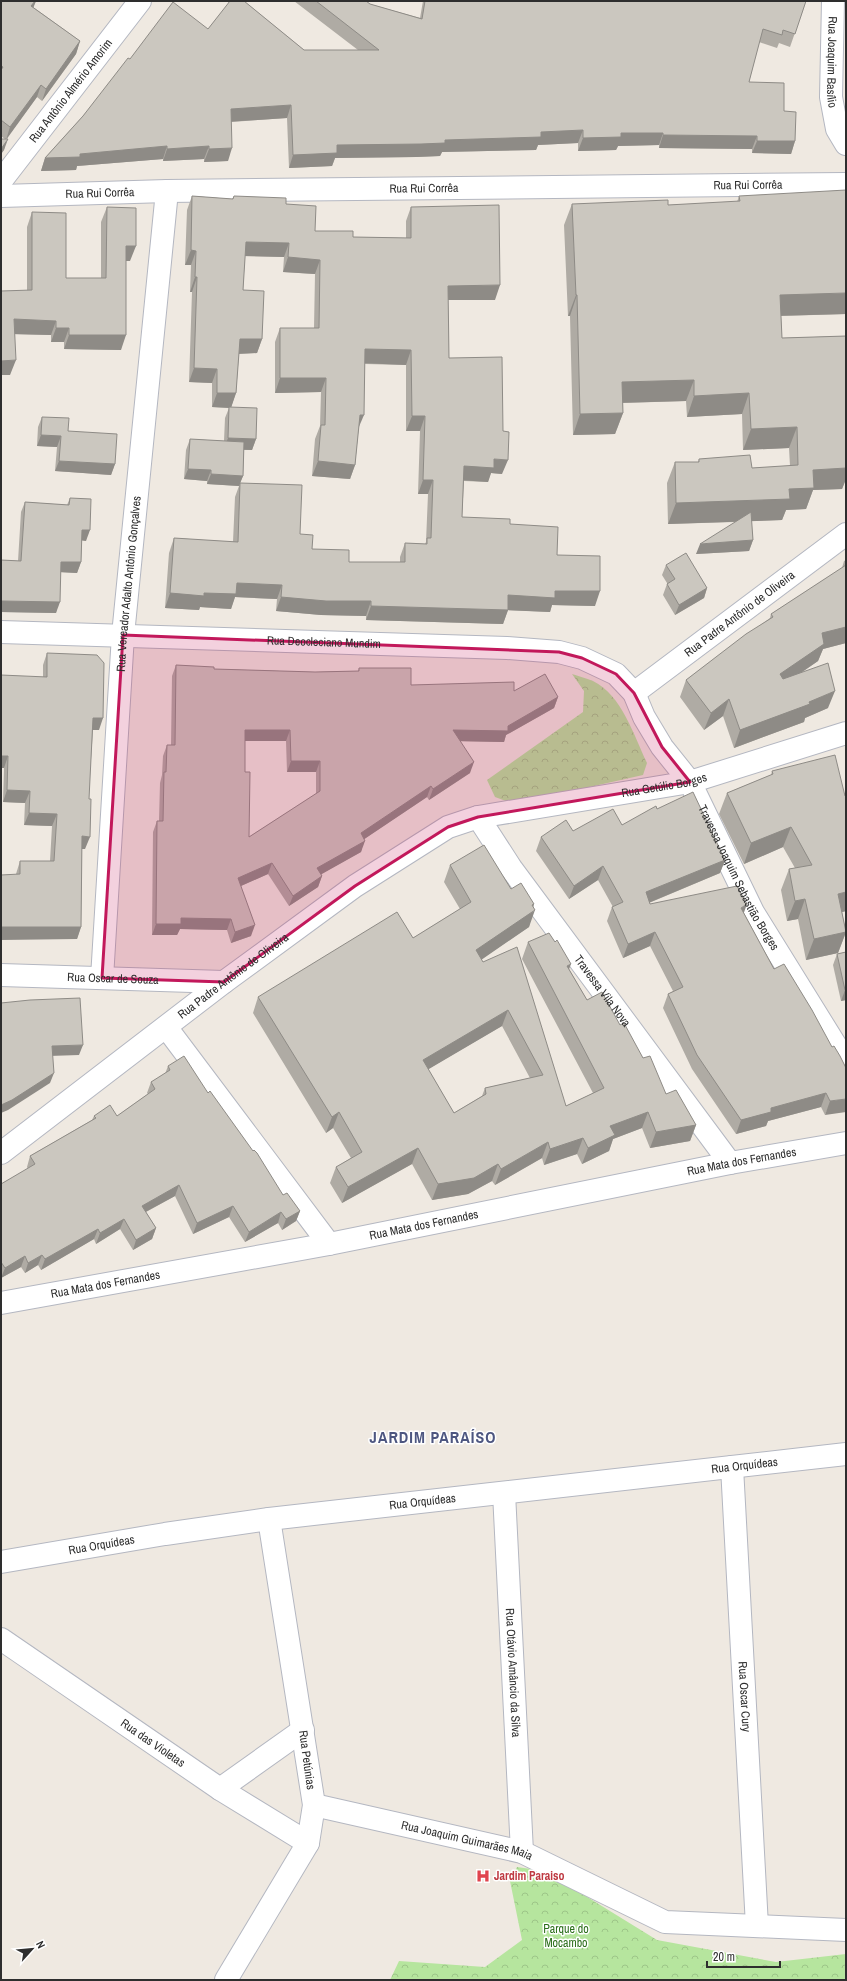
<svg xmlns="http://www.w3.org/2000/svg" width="847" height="1981" font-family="'Archivo Narrow',sans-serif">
  <defs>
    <pattern id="park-crowns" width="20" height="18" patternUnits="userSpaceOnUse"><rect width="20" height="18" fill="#b6e59e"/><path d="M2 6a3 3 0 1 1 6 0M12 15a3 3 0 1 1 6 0" fill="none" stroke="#9dc588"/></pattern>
  </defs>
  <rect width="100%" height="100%" fill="#efe9e1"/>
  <g fill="url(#park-crowns)">
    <path d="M572 674C578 676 586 678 593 681 622 695 634 736 647 763L643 775 514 804 495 797 487 780 583 712 584 691Z"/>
    <polygon points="517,1867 545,1871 657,1940 776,1962 846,1954 846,1980 390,1980 399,1961 485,1967 522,1940 510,1881"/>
  </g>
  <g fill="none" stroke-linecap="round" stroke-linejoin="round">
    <defs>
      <g id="minor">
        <path id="s1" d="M833 1 831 97 837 129 846 144"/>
        <path id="s2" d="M1 181 140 1"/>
        <path id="s3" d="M1 196 167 191 846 184"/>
        <path id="s4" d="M1 632 507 648 559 652 582 658 616 674 634 693 644 717 662 747 690 782 753 912 846 1062"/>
        <path id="s5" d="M634 693 846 534"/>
        <path id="s6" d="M478 817 511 868 730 1163"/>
        <path id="s7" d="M1 975 224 982"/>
        <path id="s8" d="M102 978 123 635 167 191"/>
        <polyline points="166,1027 329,1244"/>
        <path id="s9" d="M1 1153 224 982 355 886 448 827 478 817 690 782 846 733"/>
        <path id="s10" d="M1 1303 329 1244 730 1163 846 1143"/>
        <path id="s11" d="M732 1467 757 1926"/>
        <path id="s12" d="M504 1493 522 1852"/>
        <path id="s13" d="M1 1562 165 1534 269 1519 846 1454"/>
        <path id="s14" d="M1 1639 220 1789 308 1843"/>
        <polyline points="220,1789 303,1730"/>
        <path id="s15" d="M314 1805 522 1852 665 1922 846 1930"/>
        <polyline points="226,1980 308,1843 314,1805 269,1519"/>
      </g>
    </defs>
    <use href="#minor" stroke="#b4b7c1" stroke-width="24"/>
    <use href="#minor" stroke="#fff" stroke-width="22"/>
  </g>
  <g fill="#afaba4" fill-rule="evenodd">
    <polygon points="1,1 36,1 33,7 80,41 76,54 42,101 37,97 6,139 4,150 1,154 1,139 5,139 1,136"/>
    <polygon points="227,1 244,1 304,50 358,50 294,1 366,1 370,4 420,18 423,1 806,1 790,47 779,43 777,48 759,42 749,82 784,111 795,141 791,154 752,153 752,149 659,148 659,145 618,146 616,150 578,151 578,143 538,145 536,150 442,152 440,156 416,157 335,158 332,166 289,168 287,118 231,122 228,161 204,162 204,159 163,161 163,159 77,166 76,170 41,171 45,158 83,116 130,59 208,29 229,3"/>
    <path d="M192 196 232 199 234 196 286 204 315 231 353 237 406 238V221L411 207 495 300H448L449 358 502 474 491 473 488 482 464 481 462 517 510 524 557 555 595 606 552 605 550 612 508 610 503 624 366 620V616L321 615 276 611 277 599 235 597 231 609 200 607 199 610 165 608 169 553 174 538 233 542 235 497 239 486 207 484V481L184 479 186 450 190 439 224 441 225 418 229 408 212 407V383L189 382 192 292H190L191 265H185L187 210ZM245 256 284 257 283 272 315 274 314 328H280L275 342V393L321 392 320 426 315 439 312 476 350 479 355 465 365 364 406 365V431H420L418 494H428L426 542 425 544 405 543 400 557V562H349L312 549 300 534 240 483 243 476 244 450H252L256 439 231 407 236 393 239 354 257 353 262 339 243 290Z"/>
    <polygon points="739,196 846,314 781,316 782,338 846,336 846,479 842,489 813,490 806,509 786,510 782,520 751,521 753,540 749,551 696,554 735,522 668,524 667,483 675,462 698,462 699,459 752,468 790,466 789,448 743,450 742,414 687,417 686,401 623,403 623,413 615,434 573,435 570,316 568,316 564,225 572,204 668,205 737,202"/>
    <polygon points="107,207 130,261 126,261 121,350 64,349 64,342 51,342 51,335 15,334 10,375 1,375 1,291 27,291 27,227 32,212 66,278 101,278 101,222"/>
    <polygon points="42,417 68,431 115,464 111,475 55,471 57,447 37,446 38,427"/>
    <polygon points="70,498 86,541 82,540 81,562 77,573 61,572 56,613 1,612 1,560 18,561 21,512 25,502 67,505"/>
    <polygon points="846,560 846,643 823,649 818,661 801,673 828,708 805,718 804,722 734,748 723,716 704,730 680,697 686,680 770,618 771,614 842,568 844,561"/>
    <polygon points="666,565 707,588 704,598 675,615 663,595 667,584 667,583 662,575"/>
    <polygon points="47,653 99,730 93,730 85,849 82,849 81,927 77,939 16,874 20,861 50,861 52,826 24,825 25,803 3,802 4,768 1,768 43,677 43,665"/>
    <path d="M176 665 214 669 315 672 358 671 359 668 411 685 514 691 558 697 554 708 506 735 504 742 460 741 470 773 429 800 427 797 364 839 361 852 321 874 322 876 318 887 289 906 268 874 241 886 251 936 231 943 227 930 180 929 177 935H152L153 832 157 821H159L160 783 162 775 163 756 167 745H171L172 676ZM245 741H286L287 772H316V794L249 837 245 772Z"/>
    <polygon points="772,771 846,911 842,912 846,932 838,953 806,960 798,919 787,921 781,890 789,869 795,868 783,847 744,864 719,814 727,793 771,775"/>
    <polygon points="657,809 725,860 720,873 649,903 650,904 744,913 774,969 832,1047 846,1068 825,1115 821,1107 768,1121 766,1126 736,1134 692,1069 663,1008 668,994 673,991 650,946 623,958 607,921 612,907 613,907 598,880 569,899 536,851 541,837 573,831 622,825"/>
    <path d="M450 865 511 889 534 904 529 927 481 959 566 1106 593 1093 522 959 528 942 569 969 587 1000 620 1025 643 1058 666 1094 696 1125 690 1141 650 1148 642 1128 613 1139 609 1151 582 1164 577 1154 544 1165 542 1158 495 1185 492 1181 468 1194 432 1200 412 1164 342 1203 330 1183 336 1167 351 1158 333 1128 326 1133 253 1013 258 997 413 938 460 909 444 882ZM502 1026 530 1078 485 1088 482 1096 454 1113 428 1069Z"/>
    <polygon points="846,952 846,1000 841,1001 833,965 837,954"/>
    <polygon points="168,1066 208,1093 283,1195 300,1211 296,1221 282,1230 278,1223 245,1242 229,1217 193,1234 175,1196 146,1212 156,1228 152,1239 133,1250 120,1229 96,1244 94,1239 41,1270 38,1265 25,1273 21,1267 1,1278 1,1184 28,1169 27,1167 30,1156 92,1120 94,1116 117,1116 148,1094 147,1093 151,1082 165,1074"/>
  </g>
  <g fill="#8e8b86">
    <polygon points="35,1 36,1 32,11 31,6"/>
    <polygon points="80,41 76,54 42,101 46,89"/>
    <polygon points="41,85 37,97 6,140 10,127"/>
    <polygon points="291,105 287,118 226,122 231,109"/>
    <polygon points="583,130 578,143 538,145 536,150 442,152 440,156 416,157 335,158 332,166 289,168 293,155 337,145 445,140 541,132"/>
    <polygon points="621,133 663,133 659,145 618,146 616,150 578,151 583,138"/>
    <polygon points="663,135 757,136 752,149 659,148"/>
    <polygon points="8,139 4,150 1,154 1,149"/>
    <polygon points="757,141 795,141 791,154 752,153"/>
    <polygon points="167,146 163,159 77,166 76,170 41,171 45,158 80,154"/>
    <polygon points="209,146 204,159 163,161 167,149"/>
    <polygon points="232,148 228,161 204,162 209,149"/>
    <polygon points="246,242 289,243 284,257 241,256"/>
    <polygon points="126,246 136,246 130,261 121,261"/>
    <polygon points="191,250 196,251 191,265 185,265"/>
    <polygon points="288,257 320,260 315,274 283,272"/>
    <polygon points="195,277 197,277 192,292 190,292"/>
    <polygon points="500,285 495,300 443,300 448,286"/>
    <polygon points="846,293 846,314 772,316 780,295"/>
    <polygon points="576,295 577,295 570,316 568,316"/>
    <polygon points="14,319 56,321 51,335 9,334"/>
    <polygon points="56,328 69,328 64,342 51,342"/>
    <polygon points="69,335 126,335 121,350 64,349"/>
    <polygon points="240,339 262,339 257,353 234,354"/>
    <polygon points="365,349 411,350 406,365 360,363"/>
    <polygon points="16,360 10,375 1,375 1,361"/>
    <polygon points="194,368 217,369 212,383 189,382"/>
    <polygon points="280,378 326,378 321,392 275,393"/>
    <polygon points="694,380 686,401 615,403 622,382"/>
    <polygon points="217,393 236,393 231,408 212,407"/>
    <polygon points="749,393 742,414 687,417 694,396"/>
    <polygon points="623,413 615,434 573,435 580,414"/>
    <polygon points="360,415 364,415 358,429"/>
    <polygon points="412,416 425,416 420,431 406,431"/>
    <polygon points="797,427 789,448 743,450 751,429"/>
    <polygon points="41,435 61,436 57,447 37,446"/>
    <polygon points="228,438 256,439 252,450 224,449"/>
    <polygon points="494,459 508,460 502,474 491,473 488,482 459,480 464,466"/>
    <polygon points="59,461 115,464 111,475 55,471"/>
    <polygon points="318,461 355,465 350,479 312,476"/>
    <polygon points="846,468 846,479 842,489 813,490 806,509 786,510 782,520 668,524 676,503 789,489 813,470"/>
    <polygon points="188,469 211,470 207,481 184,479"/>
    <polygon points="211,474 243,476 239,486 207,484"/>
    <polygon points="423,480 433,480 428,494 418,494"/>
    <polygon points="82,530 90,530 86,541 78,540"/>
    <polygon points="753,540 749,551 696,554 700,544"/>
    <polygon points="61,562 81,562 77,573 57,572"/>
    <polygon points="237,583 282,585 277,599 235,597 231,609 200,607 199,610 165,608 170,593 204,593"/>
    <polygon points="707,588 704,598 675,615 679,605"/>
    <polygon points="555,591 600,591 595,606 552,605 550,612 503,610 508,595"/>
    <polygon points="281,597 371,601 366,616 321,615 276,611"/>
    <polygon points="1,601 60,602 56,613 1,612"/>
    <polygon points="371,606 508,610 503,624 366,620"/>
    <polygon points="846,627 846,643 823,649 818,661 774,691 780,674 822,633"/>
    <polygon points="835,691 828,708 805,718 804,722 734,748 740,730"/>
    <polygon points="558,697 554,708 506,735 504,742 449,741 453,730 508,726"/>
    <polygon points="729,699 723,716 704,730 711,713"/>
    <polygon points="93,718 103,718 99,730 89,730"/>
    <polygon points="245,730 290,730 286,741 241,741"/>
    <polygon points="1,756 8,756 4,768 1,768"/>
    <polygon points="291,761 320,761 316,772 287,772"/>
    <polygon points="474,762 470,773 429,800 433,789"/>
    <polygon points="431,786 427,797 357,844 361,833"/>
    <polygon points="7,790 30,791 25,803 3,802"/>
    <polygon points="29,813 57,814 52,826 24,825"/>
    <polygon points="791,827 783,847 744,864 751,843"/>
    <polygon points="82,836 90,837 85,849 77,849"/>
    <polygon points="365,841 361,852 313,879 317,868"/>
    <polygon points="725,860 720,873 641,906 646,892"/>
    <polygon points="272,863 268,874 234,889 238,878"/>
    <polygon points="603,866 598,880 569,899 574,886"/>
    <polygon points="322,876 318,887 289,906 293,896"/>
    <polygon points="846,892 846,911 831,915 838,894"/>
    <polygon points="805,899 798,919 787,921 795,901"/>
    <polygon points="534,904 530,914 535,910 529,927 471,967 476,950"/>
    <polygon points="747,904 742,918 741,908"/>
    <polygon points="181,918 231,919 227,930 180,929 177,935 152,935 156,924"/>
    <polygon points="255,925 251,936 231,943 235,932"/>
    <polygon points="1,927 81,927 77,939 1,940"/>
    <polygon points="655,932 650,946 623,958 628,944"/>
    <polygon points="846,932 838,953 806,960 814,939"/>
    <polygon points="571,964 565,980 567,966"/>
    <polygon points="845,990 846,990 846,1000 841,1001"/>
    <polygon points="508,1010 502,1026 417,1076 423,1060"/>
    <polygon points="83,1045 79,1055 49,1056 52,1046"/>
    <polygon points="54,1073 50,1083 8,1110 1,1113 1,1105"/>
    <polygon points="826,1093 821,1107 768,1121 766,1126 736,1134 741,1120 771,1108"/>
    <polygon points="846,1099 846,1112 825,1115 830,1101"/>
    <polygon points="339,1112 333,1128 326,1133 332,1117"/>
    <polygon points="648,1112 642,1128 613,1139 609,1151 582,1164 588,1148 610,1126"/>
    <polygon points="696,1125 690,1141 650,1148 656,1132"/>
    <polygon points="583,1138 577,1154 544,1165 550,1149"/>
    <polygon points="548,1142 542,1158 495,1185 501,1169"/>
    <polygon points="418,1148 412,1164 342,1203 348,1187"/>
    <polygon points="498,1164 492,1181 468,1194 432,1200 438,1184"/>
    <polygon points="179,1185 175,1196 138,1216 142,1206"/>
    <polygon points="233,1206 229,1217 193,1234 197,1223"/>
    <polygon points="300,1211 296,1221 282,1230 286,1219"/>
    <polygon points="281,1212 278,1223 245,1242 249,1232"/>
    <polygon points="124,1219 120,1229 96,1244 100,1233"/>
    <polygon points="156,1228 152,1239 133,1250 136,1240"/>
    <polygon points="98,1229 94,1239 41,1270 45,1259"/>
    <polygon points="42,1255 38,1265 25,1273 28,1263"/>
    <polygon points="25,1256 21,1267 1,1278 5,1268"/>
  </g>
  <g fill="#cbc7bf" stroke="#8e8b86" fill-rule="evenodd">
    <polygon points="1,1 35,1 31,6 80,41 46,89 41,85 10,127 1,120 1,70 3,67 1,66"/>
    <polygon points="230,1 244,1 304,50 379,50 316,1 366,1 370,4 422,19 425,1 806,1 795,34 783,30 782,35 763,29 749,82 784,83 784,111 796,112 795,141 757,141 757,136 663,135 663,133 621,133 621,137 583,138 583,130 541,132 541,137 445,140 445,143 421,144 337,145 337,153 293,155 291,105 231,109 232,148 209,149 209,146 167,149 167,146 80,154 80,157 45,158 83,116 128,58 130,59 173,2 208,29"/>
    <polygon points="1,139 8,139 1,149"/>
    <polygon points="846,190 846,293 780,295 782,338 846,336 846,468 813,470 814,488 789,489 790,499 676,503 675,462 699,462 699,459 750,455 752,468 798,465 797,427 751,429 749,393 694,396 694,380 622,382 623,413 580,414 577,295 576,295 572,204 668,200 668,205 740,201 739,196"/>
    <polygon points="192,196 233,199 234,196 286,198 286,204 316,206 315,231 353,231 353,237 411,238 411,207 499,205 500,285 448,286 449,358 502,357 503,431 509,432 508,460 494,459 494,468 464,466 462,517 510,519 510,524 558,527 557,555 600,556 600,591 555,591 555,598 508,595 508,610 371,606 371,601 326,601 281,597 282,585 237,583 236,594 204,593 204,596 170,593 174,538 238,542 240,483 302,485 300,534 313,535 312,549 349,550 349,562 405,562 405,543 427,544 427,538 431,538 433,480 423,480 425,416 412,416 411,350 365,349 364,415 360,415 355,465 318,461 321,425 325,425 326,378 280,378 280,328 319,328 320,260 288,257 289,243 246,242 243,290 264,291 262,339 240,339 236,393 217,393 217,369 194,368 197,277 195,277 196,251 191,250"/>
    <polygon points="107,207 136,208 136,246 126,246 126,335 69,335 69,328 56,328 56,321 14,319 16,360 1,361 1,291 32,290 32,212 66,213 66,278 106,278"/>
    <polygon points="229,407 257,408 256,439 228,438"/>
    <polygon points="42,417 69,418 68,431 117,434 115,464 59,461 61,436 41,435"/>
    <polygon points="190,439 244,442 243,476 211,474 211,470 188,469"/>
    <polygon points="70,498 91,499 90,530 82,530 81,562 61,562 60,602 1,601 1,560 21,561 25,502 69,505"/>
    <polygon points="751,512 753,540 700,544"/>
    <polygon points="686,553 707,588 679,605 667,584 675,579 666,565"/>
    <polygon points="846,565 846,627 822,633 824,644 780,674 783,679 828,663 835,691 809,702 810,704 740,730 729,699 711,713 686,680 746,634 773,617 771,614"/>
    <polygon points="47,653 97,655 104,663 103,718 93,718 89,799 91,799 90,837 82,836 81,927 1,927 1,875 20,874 20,861 54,861 57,814 29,813 30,791 7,790 8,756 1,756 1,675 47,677"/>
    <path d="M176 665 214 667V669L315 672 359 671V668H411V685L514 682V691L545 674 558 697 508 726V731L453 730 474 762 433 789 431 786 361 833 365 841 317 868 322 876 293 896 272 863 238 878 255 925 235 932 231 919 181 918V924H156L157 821H163L164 772H166L167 745H175ZM245 730H290L291 761H320V791L249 837 250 772H245Z"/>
    <polygon points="835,755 845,796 846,795 846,892 838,894 846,932 814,939 805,899 795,901 789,869 812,865 791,827 751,843 727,793 773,774 772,771"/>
    <polygon points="693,792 725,860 646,892 650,904 737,886 747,904 741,908 774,969 784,964 812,1010 832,1047 834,1046 840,1056 846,1068 846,1099 830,1101 826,1093 771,1108 771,1112 741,1120 697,1055 668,994 683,987 655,932 628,944 612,907 623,902 603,866 574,886 541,837 566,820 573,831 613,809 622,825 656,806 657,809"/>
    <path d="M484 845 511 889 521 883 534 904 532 905 535 910 476 950 483 962 517 947 566 1106 604 1088 528 942 549 933 555 942 557 940 571 964 567 966 587 1000 602 992 620 1025 624 1023 643 1058 650 1056 666 1094 676 1090 696 1125 656 1132 648 1112 610 1126 615 1135 588 1148 583 1138 550 1149 548 1142 501 1169 498 1164 474 1178 438 1184 418 1148 348 1187 336 1167 362 1152 339 1112 332 1117 258 997 397 912 413 938 471 902 450 865ZM508 1010 543 1075 485 1088 486 1094 454 1113 423 1060Z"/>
    <polygon points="846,952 846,990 845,990 837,954"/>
    <polygon points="80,998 83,1045 52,1046 54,1073 12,1100 1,1105 1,1003 30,1000"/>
    <polygon points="184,1056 208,1093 210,1091 253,1151 254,1150 257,1153 283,1195 287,1193 300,1211 286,1219 281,1212 249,1232 233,1206 197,1223 179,1185 142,1206 156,1228 136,1240 124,1219 100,1233 98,1229 45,1259 42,1255 28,1263 25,1256 5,1268 1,1262 1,1184 35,1164 30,1156 96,1118 94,1116 110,1105 117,1116 155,1089 151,1082 170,1070 168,1066"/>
  </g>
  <path fill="#c2185b" fill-opacity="0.2" stroke="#c2185b" stroke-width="3" stroke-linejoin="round" d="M123 635 559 652 582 658 616 674 634 693 662 747 690 782 478 817 448 827 355 886 224 982 102 978Z"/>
  <defs>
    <symbol id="hospital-bare" viewBox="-9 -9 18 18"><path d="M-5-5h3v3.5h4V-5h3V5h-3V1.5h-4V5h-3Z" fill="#e0444e" stroke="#fff" stroke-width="2.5" paint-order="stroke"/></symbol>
  </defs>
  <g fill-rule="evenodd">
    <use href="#hospital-bare" x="473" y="1866" width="20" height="20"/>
  </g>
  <g text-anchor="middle" stroke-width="3" stroke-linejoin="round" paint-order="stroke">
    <g font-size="12" fill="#2e2e2e" stroke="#fff">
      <text dy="4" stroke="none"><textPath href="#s1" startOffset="61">Rua Joaquim Basílio</textPath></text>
      <text dy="4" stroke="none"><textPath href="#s2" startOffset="114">Rua Antônio Almério Amorim</textPath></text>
      <text dy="4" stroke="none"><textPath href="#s3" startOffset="747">Rua Rui Corrêa</textPath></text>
      <text dy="4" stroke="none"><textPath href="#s3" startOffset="423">Rua Rui Corrêa</textPath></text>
      <text dy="4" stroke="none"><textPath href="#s3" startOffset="99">Rua Rui Corrêa</textPath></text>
      <text dy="4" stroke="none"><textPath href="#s8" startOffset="395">Rua Vereador Adalto Antônio Gonçalves</textPath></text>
      <text dy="4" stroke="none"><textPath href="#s5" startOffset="132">Rua Padre Antônio de Oliveira</textPath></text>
      <text dy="4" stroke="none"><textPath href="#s4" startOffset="323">Rua Deocleciano Mundim</textPath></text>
      <text dy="4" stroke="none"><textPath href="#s9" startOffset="774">Rua Getúlio Borges</textPath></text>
      <text dy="4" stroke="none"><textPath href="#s4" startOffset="859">Travessa Joaquim Sebastião Borges</textPath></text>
      <text dy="4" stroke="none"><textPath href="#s9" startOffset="292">Rua Padre Antônio de Oliveira</textPath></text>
      <text dy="4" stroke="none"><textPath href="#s7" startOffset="112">Rua Oscar de Souza</textPath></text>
      <text dy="4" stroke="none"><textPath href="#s6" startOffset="214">Travessa Vila Nova</textPath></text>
      <text dy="4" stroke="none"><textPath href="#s10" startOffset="754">Rua Mata dos Fernandes</textPath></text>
      <text dy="4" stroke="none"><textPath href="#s10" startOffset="430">Rua Mata dos Fernandes</textPath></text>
      <text dy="4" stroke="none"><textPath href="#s10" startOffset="106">Rua Mata dos Fernandes</textPath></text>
      <text dy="4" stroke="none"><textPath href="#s13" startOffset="750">Rua Orquídeas</textPath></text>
      <text dy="4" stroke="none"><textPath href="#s13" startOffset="426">Rua Orquídeas</textPath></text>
      <text dy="4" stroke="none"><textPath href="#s13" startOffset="102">Rua Orquídeas</textPath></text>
      <text dy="4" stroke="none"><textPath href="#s12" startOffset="180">Rua Otávio Amâncio da Silva</textPath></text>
      <text dy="4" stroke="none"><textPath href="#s11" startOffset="230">Rua Oscar Cury</textPath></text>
      <text dy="4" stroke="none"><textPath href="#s14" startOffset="184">Rua das Violetas</textPath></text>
      <text transform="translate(307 1760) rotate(82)" y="4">Rua Petúnias</text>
      <text dy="4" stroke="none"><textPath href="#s15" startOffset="157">Rua Joaquim Guimarães Maia</textPath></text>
    </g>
    <g font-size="12" font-weight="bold" fill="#be3a42" stroke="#fff" text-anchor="start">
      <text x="494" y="1880">Jardim Paraiso</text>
    </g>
    <g font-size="12" fill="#2c6e1b" stroke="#fff">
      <text x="566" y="1933">Parque do<tspan x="566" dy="14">Mocambo</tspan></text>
    </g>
    <g font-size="16" font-weight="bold" letter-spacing="1" fill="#4d5680" stroke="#fff">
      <text x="433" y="1443">JARDIM PARAÍSO</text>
    </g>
  </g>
  <rect width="847" height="1981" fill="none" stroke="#2e2e2e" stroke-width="4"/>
  <g transform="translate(32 1949) rotate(63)" stroke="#ffffff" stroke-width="3" paint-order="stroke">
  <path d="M0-3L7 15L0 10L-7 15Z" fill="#2e2e2e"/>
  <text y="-6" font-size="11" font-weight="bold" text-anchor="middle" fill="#2e2e2e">N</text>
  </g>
  <path d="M707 1961v6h73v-6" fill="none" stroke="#2e2e2e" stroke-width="2"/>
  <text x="713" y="1961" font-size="12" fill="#2e2e2e" stroke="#ffffff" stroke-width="3" paint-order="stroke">20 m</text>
</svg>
